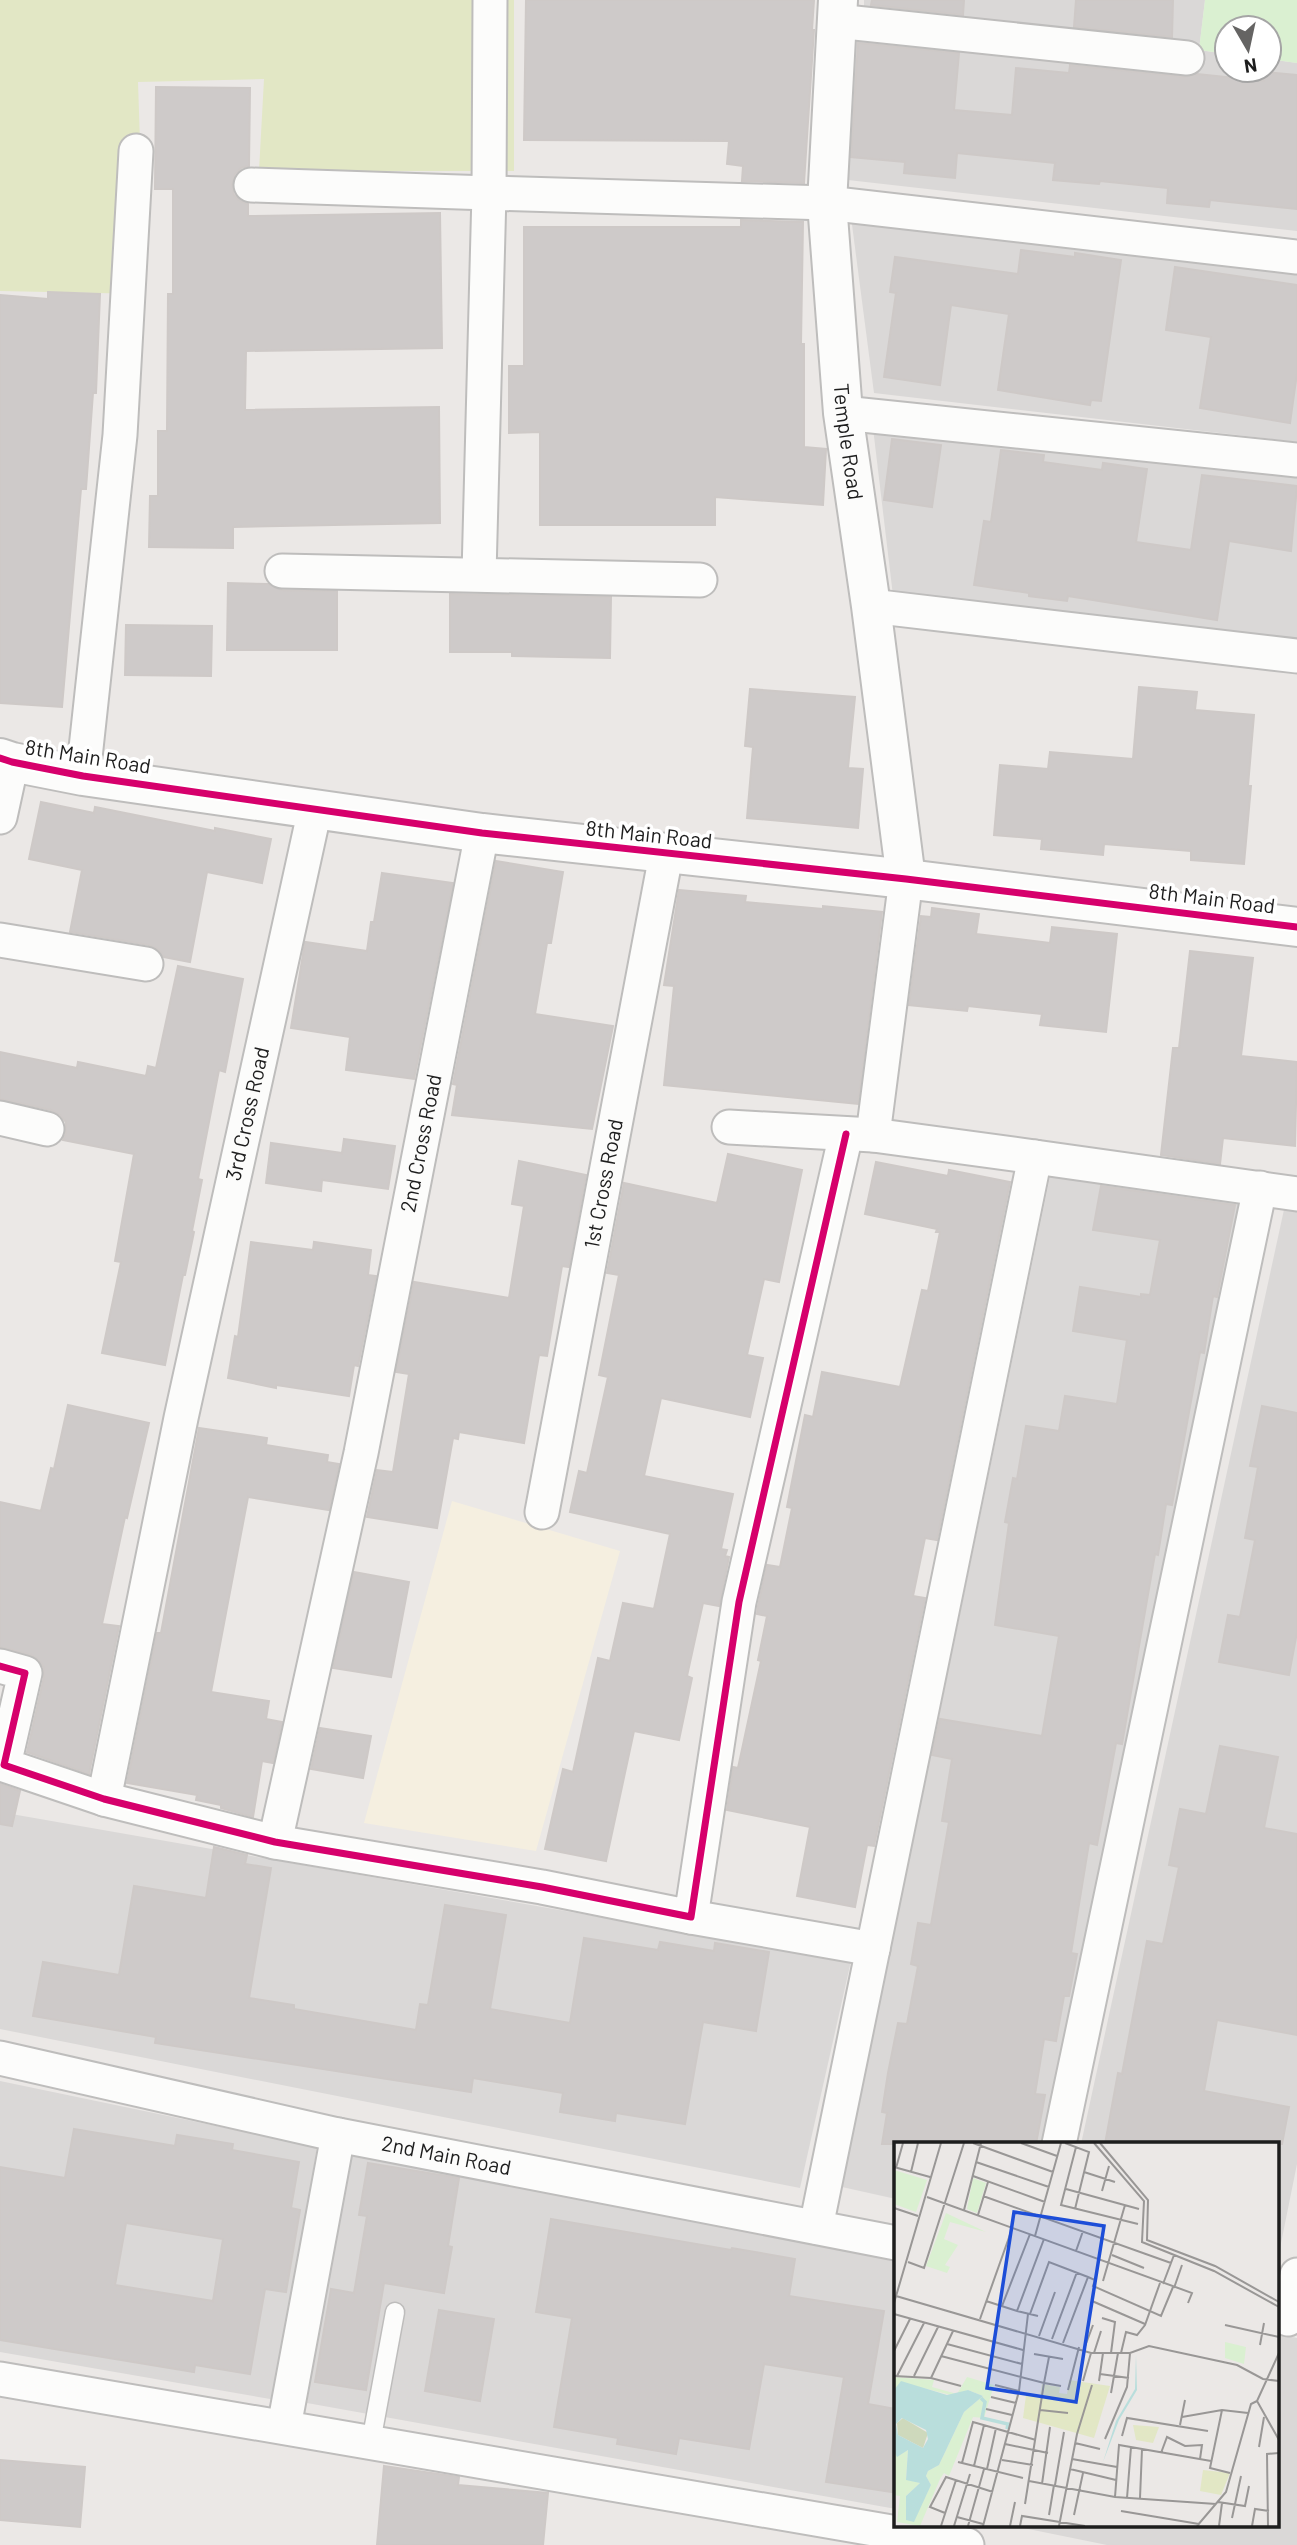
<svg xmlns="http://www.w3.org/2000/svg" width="1297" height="2545" font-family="Barlow,sans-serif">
  <rect width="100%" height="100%" fill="#ebe8e6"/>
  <g fill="#dad8d7">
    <polygon points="864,0 1205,0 1199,50 1227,54 1227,70 1269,70 1269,59 1297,63 1297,231 848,180 857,29 864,12"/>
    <polygon points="851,217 1297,269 1297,442 874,393"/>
    <polygon points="873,428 1297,477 1297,647 894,604"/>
    <polygon points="1052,1167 1242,1205 1048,2144 896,2144 896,2199 842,2187"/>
    <polygon points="1285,1205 1297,1207 1297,2164 1278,2258 1278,2144 1081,2144"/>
    <polygon points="0,1812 851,1961 800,2188 0,2029"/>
    <polygon points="0,2081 317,2147 276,2400 0,2352"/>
    <polygon points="347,2152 896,2255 896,2509 307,2403"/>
    <polygon points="1278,2334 1297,2338 1297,2545 1107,2545 1014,2526 1278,2526"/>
  </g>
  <polygon fill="#f5efe0" points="452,1501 620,1551 536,1851 364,1823"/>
  <polygon fill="#e2e7c5" points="0,0 514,0 514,171 259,171 264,79 138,82 145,294 0,291"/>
  <polygon fill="#daf0d1" points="1205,0 1297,0 1297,63 1269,59 1269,28 1227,28 1227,54 1199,50"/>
  <g fill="#cecac9" stroke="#cec9c7" stroke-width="2" fill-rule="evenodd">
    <polygon points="526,0 814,0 812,30 814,30 804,183 742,181 743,166 727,164 729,141 524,140"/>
    <polygon points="872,0 964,0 963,15 871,5"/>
    <polygon points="1076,0 1173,0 1172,37 1074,27"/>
    <polygon points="858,43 959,53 954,110 1012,115 1016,68 1069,73 1070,65 1185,77 1197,74 1264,81 1265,72 1297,75 1297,209 1210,200 1209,207 1167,203 1168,188 1100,181 1099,184 1053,180 1055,163 957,153 955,178 904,173 905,162 851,157"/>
    <polygon points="156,87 250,88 249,166 241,168 235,174 232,185 234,195 240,201 248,204 248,216 440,213 442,348 246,351 245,410 439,407 440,523 233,527 233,548 149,547 150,496 158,496 158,431 167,431 168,294 173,294 173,189 155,189"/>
    <polygon points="741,220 803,222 801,344 804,344 804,447 826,449 823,505 715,497 715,525 540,525 540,432 509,433 509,366 524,366 524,227 741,227"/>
    <polygon points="1021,250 1075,257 1075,253 1121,260 1101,401 1091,400 1090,405 998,390 1009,314 951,305 940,385 884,377 896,293 890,292 895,257 1018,274"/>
    <polygon points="1175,267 1297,285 1297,373 1290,423 1200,408 1211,337 1166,330"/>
    <polygon points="48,292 100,294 96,393 93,393 86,489 81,489 62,707 0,703 0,295 48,299"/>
    <polygon points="892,439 941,445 932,507 884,500"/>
    <polygon points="1001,450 1044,455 1043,462 1102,470 1103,463 1147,469 1136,542 1191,550 1202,475 1297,486 1291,551 1229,541 1217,620 1068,596 1067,601 1029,596 1029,593 974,585 984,521 991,522"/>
    <polygon points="228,583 269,584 282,590 337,591 337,650 227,650"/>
    <polygon points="450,594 611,597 610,658 512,656 512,652 450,652"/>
    <polygon points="126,625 212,626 211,676 125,675"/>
    <polygon points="1139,687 1197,692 1195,710 1254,715 1248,786 1251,786 1244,864 1191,860 1191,851 1104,844 1103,855 1041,849 1042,839 994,835 1000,765 1048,769 1050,752 1133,759"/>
    <polygon points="750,689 855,697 848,768 863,769 858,828 747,818 753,747 745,746"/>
    <polygon points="41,802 94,813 95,807 215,831 215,828 271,839 262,883 207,872 190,962 164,957 158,949 149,945 70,932 82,870 29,859"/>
    <polygon points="496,861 563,872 551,943 547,943 535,1014 613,1026 592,1129 452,1115 457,1085 453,1084"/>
    <polygon points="382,873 453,883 414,1079 346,1070 350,1037 291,1028 305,942 367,951 371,922 374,922"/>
    <polygon points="679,890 746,896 745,902 823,909 823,906 882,912 858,1104 664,1085 674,986 664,985"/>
    <polygon points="932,908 979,914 976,934 1050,943 1052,927 1117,934 1106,1032 1040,1025 1042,1014 968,1006 967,1011 909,1005 921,916 931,917"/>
    <polygon points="1190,951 1253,958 1241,1056 1297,1062 1295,1146 1223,1138 1220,1164 1161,1155 1173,1048 1179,1048"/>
    <polygon points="178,966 243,979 225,1072 219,1070 198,1179 202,1180 192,1231 194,1232 185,1275 183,1275 165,1365 102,1353 121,1262 115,1261 134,1154 63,1140 66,1133 66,1122 60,1115 51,1110 0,1099 0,1052 77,1068 78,1062 146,1076 148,1066 156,1068"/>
    <polygon points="344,1139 395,1146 388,1189 322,1180 321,1191 266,1183 271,1143 342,1153"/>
    <polygon points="728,1154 802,1170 779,1282 764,1279 747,1355 763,1358 750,1417 661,1398 644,1476 733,1494 721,1549 727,1550 725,1556 729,1557 719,1606 703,1603 687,1676 692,1678 679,1740 634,1731 606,1861 545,1849 563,1769 573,1772 598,1658 610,1661 623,1603 654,1609 670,1534 570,1512 579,1471 587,1473 608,1377 599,1375 619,1275 607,1273 624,1183 717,1203"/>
    <polygon points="519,1161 586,1175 569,1267 562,1266 547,1356 539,1355 524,1443 459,1432 458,1439 453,1438 437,1528 367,1517 377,1470 393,1472 409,1374 396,1372 414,1282 509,1298 524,1206 512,1204"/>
    <polygon points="876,1162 948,1176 949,1170 1010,1182 937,1540 925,1538 913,1596 925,1598 874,1846 867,1845 855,1907 797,1896 810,1827 727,1810 733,1767 738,1768 761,1661 758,1660 767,1616 757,1614 758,1606 767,1565 780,1567 792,1508 787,1507 805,1415 813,1417 822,1372 900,1387 922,1290 928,1291 940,1232 936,1232 937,1229 865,1214"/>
    <polygon points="1101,1186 1235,1205 1217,1297 1213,1296 1204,1353 1200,1352 1172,1505 1166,1504 1158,1555 1155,1554 1122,1744 1116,1743 1097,1845 1089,1843 1071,1953 1077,1954 1069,1996 1064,1996 1056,2041 1044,2039 1035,2094 1045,2095 1036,2144 882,2144 887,2113 882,2112 888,2073 898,2023 907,2024 918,1966 911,1964 918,1923 931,1925 949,1822 942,1821 952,1759 932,1755 940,1719 1042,1736 1059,1636 995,1625 1009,1523 1005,1522 1013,1478 1017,1479 1026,1426 1059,1431 1065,1396 1117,1404 1127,1340 1073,1331 1080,1287 1141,1297 1141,1294 1150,1295 1160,1240 1093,1230"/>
    <polygon points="251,1242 313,1250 314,1242 371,1250 368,1275 376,1276 358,1366 354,1365 349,1396 283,1386 276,1385 276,1388 228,1378 235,1336 238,1337"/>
    <polygon points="68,1405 149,1423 127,1518 125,1517 102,1624 119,1626 89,1774 27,1752 44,1677 44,1668 39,1660 31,1655 0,1647 0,1502 41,1511 51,1468 54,1469"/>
    <polygon points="1262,1406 1297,1413 1297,1632 1289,1675 1219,1662 1228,1615 1240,1617 1255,1540 1245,1538 1258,1467 1250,1466"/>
    <polygon points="199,1428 267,1438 266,1445 328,1455 327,1462 339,1464 329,1510 248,1497 211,1692 269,1701 266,1719 282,1722 273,1763 262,1761 253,1817 221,1808 221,1805 196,1800 197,1795 127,1783 157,1633 161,1633"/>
    <polygon points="354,1572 409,1582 391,1677 333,1668"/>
    <polygon points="320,1728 371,1736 363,1778 311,1769"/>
    <polygon points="1220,1746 1278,1757 1264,1828 1297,1834 1297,2035 1217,2020 1204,2091 1289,2107 1282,2144 1105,2144 1118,2073 1122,2074 1147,1941 1163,1944 1179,1867 1169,1865 1180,1809 1206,1814"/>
    <polygon points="0,1784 20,1791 12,1826 0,1824"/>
    <polygon points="214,1847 247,1855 245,1864 271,1868 249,1998 294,2005 294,2009 416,2030 420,2004 428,2005 445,1905 506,1915 490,2009 570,2023 584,1938 658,1950 660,1942 714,1951 715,1943 769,1952 756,2031 703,2022 685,2124 616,2113 615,2121 560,2112 563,2093 473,2078 471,2092 155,2043 156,2037 33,2016 43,1962 119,1975 134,1886 206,1898"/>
    <path d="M74 2129 175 2146 177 2135 233 2144 232 2150 299 2162 291 2208 300 2210 286 2292 265 2289 250 2374 195 2365 194 2372 0 2340V2167L65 2178ZM126 2223 223 2239 213 2301 115 2285Z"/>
    <polygon points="368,2163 459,2178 448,2246 452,2247 444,2293 384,2283 366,2390 315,2382 331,2289 354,2293 367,2216 359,2215"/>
    <polygon points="551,2219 731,2250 732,2248 795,2259 789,2296 884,2311 868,2404 896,2409 896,2470 892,2492 826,2482 844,2377 764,2364 749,2449 679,2438 676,2454 617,2444 618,2438 554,2427 572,2318 536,2312"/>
    <polygon points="439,2310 494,2319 480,2401 425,2391"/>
    <polygon points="0,2460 85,2467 80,2527 0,2520"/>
    <polygon points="384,2466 459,2477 458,2485 548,2493 543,2545 377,2545"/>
  </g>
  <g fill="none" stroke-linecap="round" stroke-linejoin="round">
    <defs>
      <polyline id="service" points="371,2442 395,2312"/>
      <g id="minor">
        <polyline points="836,21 1187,58"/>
        <polyline points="251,185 489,193 490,0"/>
        <polyline points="843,413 1297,460"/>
        <polyline points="282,571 700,580"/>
        <polyline points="479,574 489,193 827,203 1297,257"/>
        <polyline points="871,606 1297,656"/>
        <polyline points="83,776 120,435 136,151"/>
        <polyline points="0,817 12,762"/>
        <polyline points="0,940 146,964"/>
        <polyline points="0,1118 47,1129"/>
        <polyline points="729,1127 873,1135 1035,1157"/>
        <polyline points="873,1135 906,879"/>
        <path id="s1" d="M542 1512 666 855"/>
        <polyline points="0,1666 25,1673 4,1765 104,1799 275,1842 542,1887 691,1917 739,1602 846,1134"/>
        <path id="s2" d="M104 1799 181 1418 315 809"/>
        <path id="s3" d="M275 1842 361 1453 482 833"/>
        <polyline points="691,1917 873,1949"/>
        <path id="s4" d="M0 2058 338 2135 896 2243"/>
        <polyline points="1059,2144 1260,1188"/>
        <polyline points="816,2227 1035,1157 1297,1194"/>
        <polyline points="1288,2319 1297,2275"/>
        <polyline points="0,2379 967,2545"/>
        <polyline points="284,2427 338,2135"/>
      </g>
      <g id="tertiary">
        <path id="s5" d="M838 0 827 203 843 413 871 606 906 879"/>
        <polyline points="0,758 12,762 83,776 482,833 906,879 1297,927"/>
      </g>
    </defs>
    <use href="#service" stroke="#bebdbc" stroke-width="21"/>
    <use href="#minor" stroke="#bebdbc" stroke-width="37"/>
    <use href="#tertiary" stroke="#bebdbc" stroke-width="42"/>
    <use href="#service" stroke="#fcfcfb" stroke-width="18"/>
    <use href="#minor" stroke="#fcfcfb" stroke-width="33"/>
    <use href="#tertiary" stroke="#fcfcfb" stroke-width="38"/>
    <defs>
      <g id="cycleway">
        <polyline points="0,758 12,762 83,776 482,833 906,879 1297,927"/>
        <polyline points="0,1666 25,1673 4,1765 104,1799 275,1842 542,1887 691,1917 739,1602 846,1134"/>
      </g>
    </defs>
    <use href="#cycleway" stroke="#fff" stroke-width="11"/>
    <use href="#cycleway" stroke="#d6006c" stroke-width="7"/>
  </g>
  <g text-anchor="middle" stroke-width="7" stroke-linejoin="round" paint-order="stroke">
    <g font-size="21" fill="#1d1d1d" stroke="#fff">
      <text dy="7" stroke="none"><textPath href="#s5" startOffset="443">Temple Road</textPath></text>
      <text transform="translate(88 757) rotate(9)" y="7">8th Main Road</text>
      <text transform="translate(649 835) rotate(6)" y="7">8th Main Road</text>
      <text transform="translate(1212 899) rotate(7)" y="7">8th Main Road</text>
      <text dy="7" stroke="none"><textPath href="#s2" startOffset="700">3rd Cross Road</textPath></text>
      <text dy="7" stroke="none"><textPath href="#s3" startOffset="714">2nd Cross Road</textPath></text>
      <text dy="7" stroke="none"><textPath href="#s1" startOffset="334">1st Cross Road</textPath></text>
      <text dy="7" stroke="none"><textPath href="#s4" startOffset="457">2nd Main Road</textPath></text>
    </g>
  </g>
  <g transform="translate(894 2142)">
    <rect width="385" height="385" fill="#ebe8e6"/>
    <path d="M175 238 216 244 200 296 129 276 132 253 146 254 148 242 166 245 165 251 173 252ZM239 283 265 285 259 301 242 298ZM309 328 336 331 327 353 306 349Z" fill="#e2e7c5"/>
    <path d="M9 276 34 291 29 306 4 293 3 281Z" fill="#ced9bc"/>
    <path d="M0 28 33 38 22 70 0 62ZM79 36 92 41 83 71 73 67ZM52 71 92 90 56 80 50 97 64 103 51 123 56 125 53 131 32 124ZM331 200 352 205 350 222 331 216ZM0 235 40 238 38 245 63 252 73 235 100 243 90 276 79 275 55 334 50 331 46 337 26 384 3 380 6 354 0 353V309L4 314 14 308 12 337 26 341 12 354 21 376 37 343 32 334 34 329 45 323 70 270 89 254 74 248 61 254 29 246 0 248Z" fill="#daf0d1"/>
    <path d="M242 213 243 248 225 278 209 320 222 279 241 247ZM7 239 53 253 74 248 89 254 70 270 45 323 34 329 32 334 37 343 20 380 12 378V354L26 341 12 338 14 308 3 315 0 309V248ZM8 276 32 288 34 297 29 306 4 293 2 282Z" fill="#b9dedc" fill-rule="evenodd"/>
    <path fill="none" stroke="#b9dedc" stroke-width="3.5" d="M87 256 91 260 88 276 114 282 113 287"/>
    <path fill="none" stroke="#999796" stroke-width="2" d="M79 1 159 30M127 1 163 14M171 1 195 10 181 67M200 1 250 59 248 100 320 129 385 165M206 1 254 58 253 98 321 124 385 160M182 5 167 63 244 82M82 20 155 45M0 25 36 35M2 26 9 1M17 30 24 1M190 30 221 40M79 34 151 60M172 47 245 67M208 49 215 24M89 54 277 121M33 55 298 151 294 161M0 66 24 74M70 68 87 1M84 73 94 40M141 94 167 1M182 109 189 89M218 113 250 126M14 120 30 126 70 1M209 139 231 63M269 142 280 113M280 146 288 123M2 154 197 211H236L255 204 343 223 369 237 385 239M92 159 123 169 150 97M198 159 251 182M0 161 47 1M108 164 136 92M123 169 144 174M0 172 129 208M136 172 155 120 194 135 201 138 199 144 267 174 279 145M208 176 221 180 217 211M86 177 118 87M331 183 385 195M145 194 161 150M158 197 183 130M169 201 194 135M53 202 128 222M366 203 370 181M190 207 199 183M0 209 16 177M200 211 207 189M227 211 232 190 243 193 251 183 266 141M385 211 363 259 385 298M140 212 169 217M47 214 150 241 155 215M206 232 235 236M0 234 37 236 67 244M3 234 30 181M20 234 44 185M37 236 59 189M189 239 197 211M205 239 209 211M101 243 125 249M174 248 185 205M217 251 224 211M97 255 122 261M92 267 118 273M146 268 174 271M328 268 316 326 336 331M288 275 328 268 354 271M286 283 291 258M228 294 233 276 314 289M211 297 233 245 236 211M181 301 206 307M111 302 154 311M365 305 370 275M267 311 273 295 291 304 308 303 306 317M178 317 223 325M108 318 139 323M64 320 129 336M68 321 79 280 142 298M80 324 90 283M93 327 102 286M176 327 222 338M135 339 221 355 322 362M148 342 156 285M161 343 170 290M221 355 225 303 317 319M233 356 237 305M246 356 248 307M324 360 351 364 355 344M131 362 150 241 167 244M227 369 305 382M51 371 36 365 52 335 99 350M155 373 160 343M180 373 189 331M63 375 89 382M338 376 347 334M47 384 62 338M60 384 76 332M74 384 90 327M89 384 125 249 134 172M116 384 121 360M126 384 128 374 191 384M165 384 183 292 198 243M303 384 332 350 357 262 363 259M325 384 328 361M358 384 361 367 375 369M374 384 373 312 385 311"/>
    <path fill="#1d4ed8" fill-opacity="0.15" stroke="#1d4ed8" stroke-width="3.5" d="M120 70 210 84 182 260 93 246Z"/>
    <rect width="385" height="385" fill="none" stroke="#1d1d1d" stroke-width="3.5"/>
  </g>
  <g transform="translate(1248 49) rotate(171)"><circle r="33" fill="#ffffff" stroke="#a5a5a5" stroke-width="2"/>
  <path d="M0-5L12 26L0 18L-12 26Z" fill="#656463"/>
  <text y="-10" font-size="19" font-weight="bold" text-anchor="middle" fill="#1d1d1d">N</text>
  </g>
</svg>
